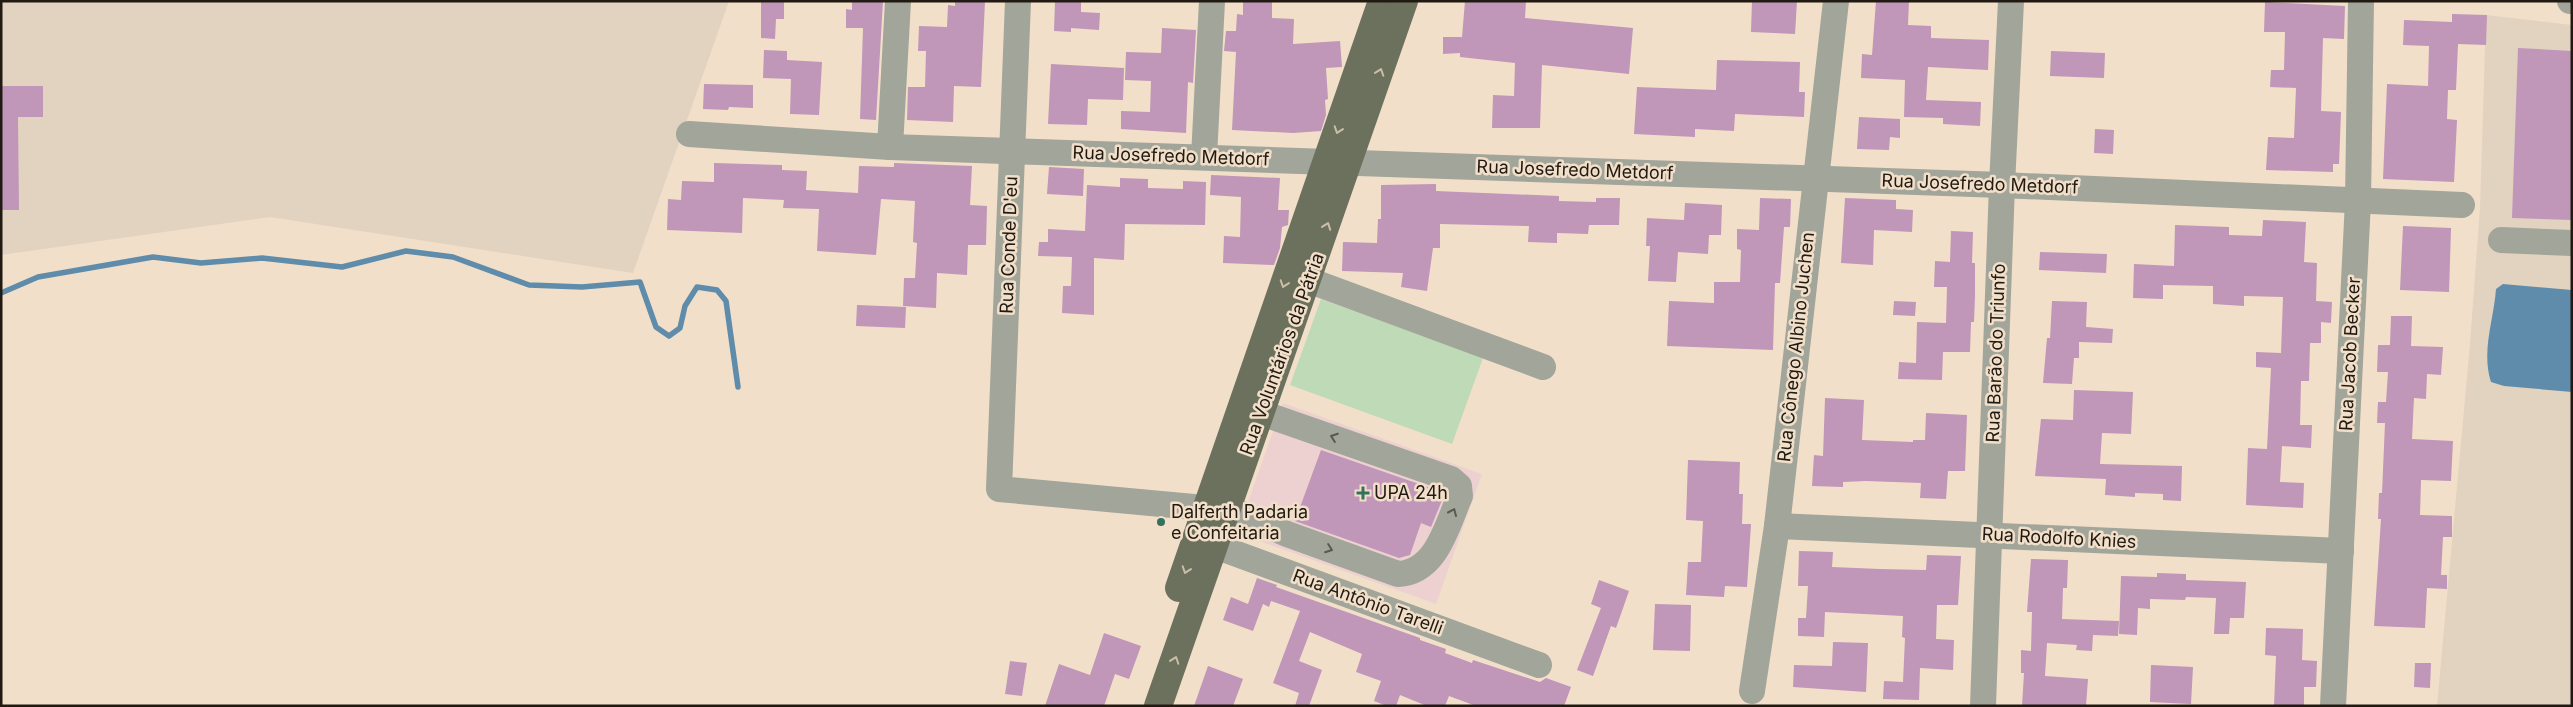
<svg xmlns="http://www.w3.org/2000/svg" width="2573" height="707" font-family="Inter,sans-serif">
  <rect width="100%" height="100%" fill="#f2dfc9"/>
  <g fill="#e2d2c0">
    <polygon points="1,1 729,1 633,273 270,217 1,255"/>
    <polygon points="2486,15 2572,25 2572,706 2437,706 2470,344 2480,208"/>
  </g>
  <polygon fill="#ecd1d0" points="1283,403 1482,474 1436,604 1237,533"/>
  <polygon fill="#bfdab7" points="1321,299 1483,358 1452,444 1290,385"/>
  <path fill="#5e8caa" d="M2503 284 2572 290V392L2504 386 2491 382C2481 351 2494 319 2496 289Z"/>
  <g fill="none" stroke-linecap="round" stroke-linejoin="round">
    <polyline stroke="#5e8caa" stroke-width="5.5" points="1,293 38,277 153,257 201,263 262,258 342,267 406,251 453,257 529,285 582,287 640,282 656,327 669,336 680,328 685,306 697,287 717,290 726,301 738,387"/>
  </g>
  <g fill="#c096b9">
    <polygon points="761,1 784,1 784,19 776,19 775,39 761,38"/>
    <polygon points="852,1 883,1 876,120 860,119 863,28 846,28 846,9 852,10"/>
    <polygon points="955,1 985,1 981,87 954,86 953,122 907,120 908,87 925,87 926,51 918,51 919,26 947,27 948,5 955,6"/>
    <polygon points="1055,1 1081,2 1081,12 1100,13 1099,30 1071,28 1071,32 1054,31"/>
    <polygon points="1243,1 1272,1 1272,18 1294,19 1293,44 1340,41 1342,67 1326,68 1328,99 1325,100 1326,115 1321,131 1293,133 1232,130 1236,52 1224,51 1226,31 1236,31 1237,14 1243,15"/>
    <polygon points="1465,1 1526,1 1525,18 1633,28 1629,74 1542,65 1540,128 1492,128 1493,95 1514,96 1515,63 1460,57 1460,53 1443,54 1443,37 1462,37"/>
    <polygon points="1752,1 1797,1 1795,34 1751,32"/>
    <polygon points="1876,1 1909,1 1908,25 1931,26 1931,38 1989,40 1988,70 1928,67 1926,100 1981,102 1980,126 1943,124 1943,118 1904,117 1905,80 1861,78 1862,54 1872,55"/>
    <polygon points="2265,2 2345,6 2344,39 2323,38 2321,111 2341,112 2339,164 2333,164 2333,172 2266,170 2268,137 2294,138 2296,88 2270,87 2271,70 2284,70 2285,32 2264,32"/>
    <polygon points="2452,14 2487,15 2486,45 2458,44 2456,90 2448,90 2447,119 2457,120 2454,182 2383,179 2387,84 2428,86 2429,46 2403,45 2404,20 2452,22"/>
    <polygon points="1162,28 1196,30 1193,83 1188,82 1186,133 1121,129 1121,111 1150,112 1151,81 1125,80 1126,52 1161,53"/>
    <polygon points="2518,48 2572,51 2572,220 2512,218"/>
    <polygon points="764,50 787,51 787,60 822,62 819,115 790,114 791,79 763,78"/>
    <polygon points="2051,51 2105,53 2104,78 2050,76"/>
    <polygon points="1717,60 1800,62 1799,92 1805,92 1804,117 1735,114 1734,131 1695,129 1695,137 1634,134 1637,87 1716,90"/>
    <polygon points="1051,64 1124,68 1123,100 1088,99 1087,125 1048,124"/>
    <polygon points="704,84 753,85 753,108 729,107 728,110 703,109"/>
    <polygon points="1,86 43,86 43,117 18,117 19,210 1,210"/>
    <polygon points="1859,117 1900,119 1900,138 1890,137 1889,150 1857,149"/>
    <polygon points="2095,129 2114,130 2113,154 2094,153"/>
    <polygon points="714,163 782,165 782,170 807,171 806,190 858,193 859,166 894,167 894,163 972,166 970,205 987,206 986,245 968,245 967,275 937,273 936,308 903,306 904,278 915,278 917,243 913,242 915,201 881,199 876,255 817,251 819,209 783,208 784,200 743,198 742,233 667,230 668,199 681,200 682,181 714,182"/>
    <polygon points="1049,167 1084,169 1083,196 1047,194"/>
    <polygon points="1211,175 1280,178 1278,210 1289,210 1288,225 1282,227 1280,248 1274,265 1223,263 1224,236 1240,237 1241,197 1210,195"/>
    <polygon points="1120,178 1148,179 1148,188 1183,189 1183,181 1206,182 1205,225 1125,224 1124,260 1094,258 1094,315 1062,313 1063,286 1071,286 1072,257 1038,256 1039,242 1048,242 1048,229 1085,231 1087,185 1120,187"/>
    <polygon points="1436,184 1436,191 1559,196 1559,201 1596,202 1596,198 1620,198 1619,225 1589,225 1588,234 1557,233 1557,243 1528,242 1529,226 1440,224 1440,248 1433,248 1427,291 1401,287 1403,273 1342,271 1343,242 1377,243 1378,219 1381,219 1381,185"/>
    <polygon points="1760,198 1791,199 1790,227 1784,227 1780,283 1775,283 1773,350 1667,346 1669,301 1714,303 1714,282 1740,282 1741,250 1737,249 1737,229 1759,230"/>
    <polygon points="1845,198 1896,200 1896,209 1913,210 1912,232 1874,230 1873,265 1841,263"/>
    <polygon points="1685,203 1722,205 1721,235 1709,235 1708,254 1678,252 1676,282 1648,281 1650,246 1646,246 1647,218 1684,220"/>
    <polygon points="2263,220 2306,222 2304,262 2317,263 2316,301 2332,302 2331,323 2321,322 2321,343 2310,343 2309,381 2301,381 2300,425 2312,425 2311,448 2282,446 2280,482 2304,483 2303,508 2246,505 2248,448 2267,449 2271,368 2256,367 2256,352 2281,353 2283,297 2244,296 2244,306 2213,304 2213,286 2163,285 2163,299 2133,298 2134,264 2174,266 2175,225 2229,227 2229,235 2262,236"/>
    <polygon points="2403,226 2451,228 2449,292 2400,290"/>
    <polygon points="1951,231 1973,232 1972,263 1975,263 1975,296 1974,322 1971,322 1970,352 1943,352 1942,380 1898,379 1899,362 1916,363 1917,322 1946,323 1947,287 1934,287 1935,261 1950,262"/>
    <polygon points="2040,252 2107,254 2106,273 2039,270"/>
    <polygon points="1894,301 1916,302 1915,316 1893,315"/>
    <polygon points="2052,301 2087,302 2086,327 2113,329 2112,343 2079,342 2079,358 2074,358 2072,384 2043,383 2047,338 2050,338"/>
    <polygon points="857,305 906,307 905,328 856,326"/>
    <polygon points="2391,316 2412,316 2411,346 2443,347 2441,375 2427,374 2426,399 2414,398 2412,439 2453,441 2451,481 2421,480 2420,515 2452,516 2452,537 2443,537 2441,575 2447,575 2447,589 2427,588 2425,628 2374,626 2381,519 2378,519 2379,493 2382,493 2385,423 2377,423 2378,402 2386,402 2388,372 2377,372 2378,345 2390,345"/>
    <polygon points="2074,390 2133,392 2131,434 2102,433 2100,464 2182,466 2181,501 2163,500 2163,494 2135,493 2135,497 2105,495 2106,479 2035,476 2041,419 2073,420"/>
    <polygon points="1825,398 1864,400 1862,440 1913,442 1913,440 1925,440 1926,413 1967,415 1965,471 1948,471 1946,499 1920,498 1921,483 1866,481 1843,482 1843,487 1812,486 1814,455 1823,456"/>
    <polygon points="1321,450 1445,493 1431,527 1421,523 1410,555 1399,558 1295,521"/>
    <polygon points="1688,460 1740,462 1739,494 1743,494 1742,524 1751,524 1747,587 1725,586 1724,597 1686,595 1688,562 1701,562 1703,521 1686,520"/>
    <polygon points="1799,551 1833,552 1832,567 1880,569 1926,570 1927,555 1961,556 1958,605 1937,605 1936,639 1954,640 1953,670 1920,668 1919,700 1883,699 1884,681 1903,682 1905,638 1902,637 1903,616 1825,612 1824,637 1798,636 1798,618 1806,618 1808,586 1798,586"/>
    <polygon points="2031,559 2068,560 2067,588 2063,588 2062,619 2119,621 2118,636 2093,635 2092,651 2076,650 2077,645 2047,643 2045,676 2088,679 2086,706 2022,706 2024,673 2021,673 2021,650 2031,651 2032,612 2027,612"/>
    <polygon points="2157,573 2186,574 2186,580 2246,582 2244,618 2230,618 2229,634 2214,634 2216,598 2186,597 2185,600 2150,599 2150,609 2138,608 2137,635 2119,634 2121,576 2157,577"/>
    <polygon points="1257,578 1277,585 1276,587 1420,638 1420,640 1446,649 1445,653 1472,663 1473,660 1540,682 1546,678 1571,687 1564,706 1476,706 1449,696 1445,706 1427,706 1400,695 1396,706 1387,706 1374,701 1381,681 1356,672 1362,654 1310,632 1299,661 1322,670 1309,706 1295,706 1299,693 1273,683 1300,611 1271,601 1269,607 1263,604 1253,631 1223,620 1231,597 1248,604"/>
    <polygon points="1599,580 1629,591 1616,628 1611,626 1593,676 1577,670 1601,608 1591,604"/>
    <polygon points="1655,604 1691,605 1690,651 1653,650"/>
    <polygon points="2266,628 2303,629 2302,660 2317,661 2316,687 2304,687 2304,706 2274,706 2276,656 2265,655"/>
    <polygon points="1104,633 1141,646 1129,679 1115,674 1104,706 1045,706 1059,664 1090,675"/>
    <polygon points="1833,642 1868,643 1866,692 1793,687 1794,665 1832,666"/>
    <polygon points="1010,661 1027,663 1022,696 1005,694"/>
    <polygon points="2415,663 2431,663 2430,688 2414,687"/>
    <polygon points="2151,665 2193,667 2191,704 2150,702"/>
    <polygon points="1208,666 1243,679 1233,706 1194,706"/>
  </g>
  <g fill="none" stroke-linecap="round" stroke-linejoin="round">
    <g stroke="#a2a59a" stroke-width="26">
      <polyline points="1018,1 999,489 1226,510"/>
      <polyline points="2570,1 2572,1"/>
      <polyline points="689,134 890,147 2002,185 2462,205"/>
      <polyline points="890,147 898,1"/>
      <polyline points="1204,157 1212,1"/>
      <polyline points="2501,240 2572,243"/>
      <polyline points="1308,280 1543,367"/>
      <path d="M1235 511 1287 534 1398 574C1437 572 1447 525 1460 496L1459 486 1451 479 1273 417"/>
      <polyline points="1777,526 2341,551"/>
      <polyline points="1196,539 1539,665"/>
      <polyline points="1752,691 1777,526 1836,1"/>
      <polyline points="1983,706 2002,185 2011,1"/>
      <polyline points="2333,706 2358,201 2361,1"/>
    </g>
    <g stroke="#6c715e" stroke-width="28">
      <polyline points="1179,588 1382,1"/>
      <polyline points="1158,706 1404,1"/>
    </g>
  </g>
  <defs><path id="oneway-chevron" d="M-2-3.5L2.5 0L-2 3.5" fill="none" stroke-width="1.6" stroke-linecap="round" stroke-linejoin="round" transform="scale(1.25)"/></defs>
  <g stroke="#cabea9">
    <use href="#oneway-chevron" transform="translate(1380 72) rotate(-71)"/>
    <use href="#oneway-chevron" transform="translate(1338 130) rotate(109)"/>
    <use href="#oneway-chevron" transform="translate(1327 226) rotate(-70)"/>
    <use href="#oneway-chevron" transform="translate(1284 284) rotate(109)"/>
    <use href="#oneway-chevron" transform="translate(1186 570) rotate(109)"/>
    <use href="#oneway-chevron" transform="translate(1175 660) rotate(-71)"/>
  </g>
  <g stroke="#5a594f">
    <use href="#oneway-chevron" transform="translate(1334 437) rotate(-160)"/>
    <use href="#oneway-chevron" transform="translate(1453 512) rotate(-66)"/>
    <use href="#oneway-chevron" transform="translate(1329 549) rotate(20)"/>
  </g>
  <g fill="#34715c" stroke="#f2dfc9" stroke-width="2">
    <path d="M1360.5 485.5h5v5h5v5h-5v5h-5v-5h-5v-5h5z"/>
    <circle cx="1161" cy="522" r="5"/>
  </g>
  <g text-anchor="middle" stroke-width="5" stroke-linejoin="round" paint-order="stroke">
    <g font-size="18" fill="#201a12" stroke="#f2dfc9">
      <text transform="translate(1171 156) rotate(2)" y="6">Rua Josefredo Metdorf</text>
      <text transform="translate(1575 170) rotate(2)" y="6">Rua Josefredo Metdorf</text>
      <text transform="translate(1980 184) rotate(2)" y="6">Rua Josefredo Metdorf</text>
      <text transform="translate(1009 245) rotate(-88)" y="6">Rua Conde D'eu</text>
      <text transform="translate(1796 347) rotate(-84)" y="6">Rua Cônego Albino Juchen</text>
      <text transform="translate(1996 353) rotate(-88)" y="6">Rua Barão do Triunfo</text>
      <text transform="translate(1282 354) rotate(-70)" y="6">Rua Voluntários da Pátria</text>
      <text transform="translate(2350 354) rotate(-87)" y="6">Rua Jacob Becker</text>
      <text transform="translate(2059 538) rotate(3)" y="6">Rua Rodolfo Knies</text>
      <text transform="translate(1368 602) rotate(20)" y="6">Rua Antônio Tarelli</text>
    </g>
    <g font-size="18" fill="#201a12" stroke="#f2dfc9" text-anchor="start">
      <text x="1374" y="499">UPA 24h</text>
      <text x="1171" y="518">Dalferth Padaria<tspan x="1171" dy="21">e Confeitaria</tspan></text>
    </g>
  </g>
  <rect width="2573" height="707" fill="none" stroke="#201a12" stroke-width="5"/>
</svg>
